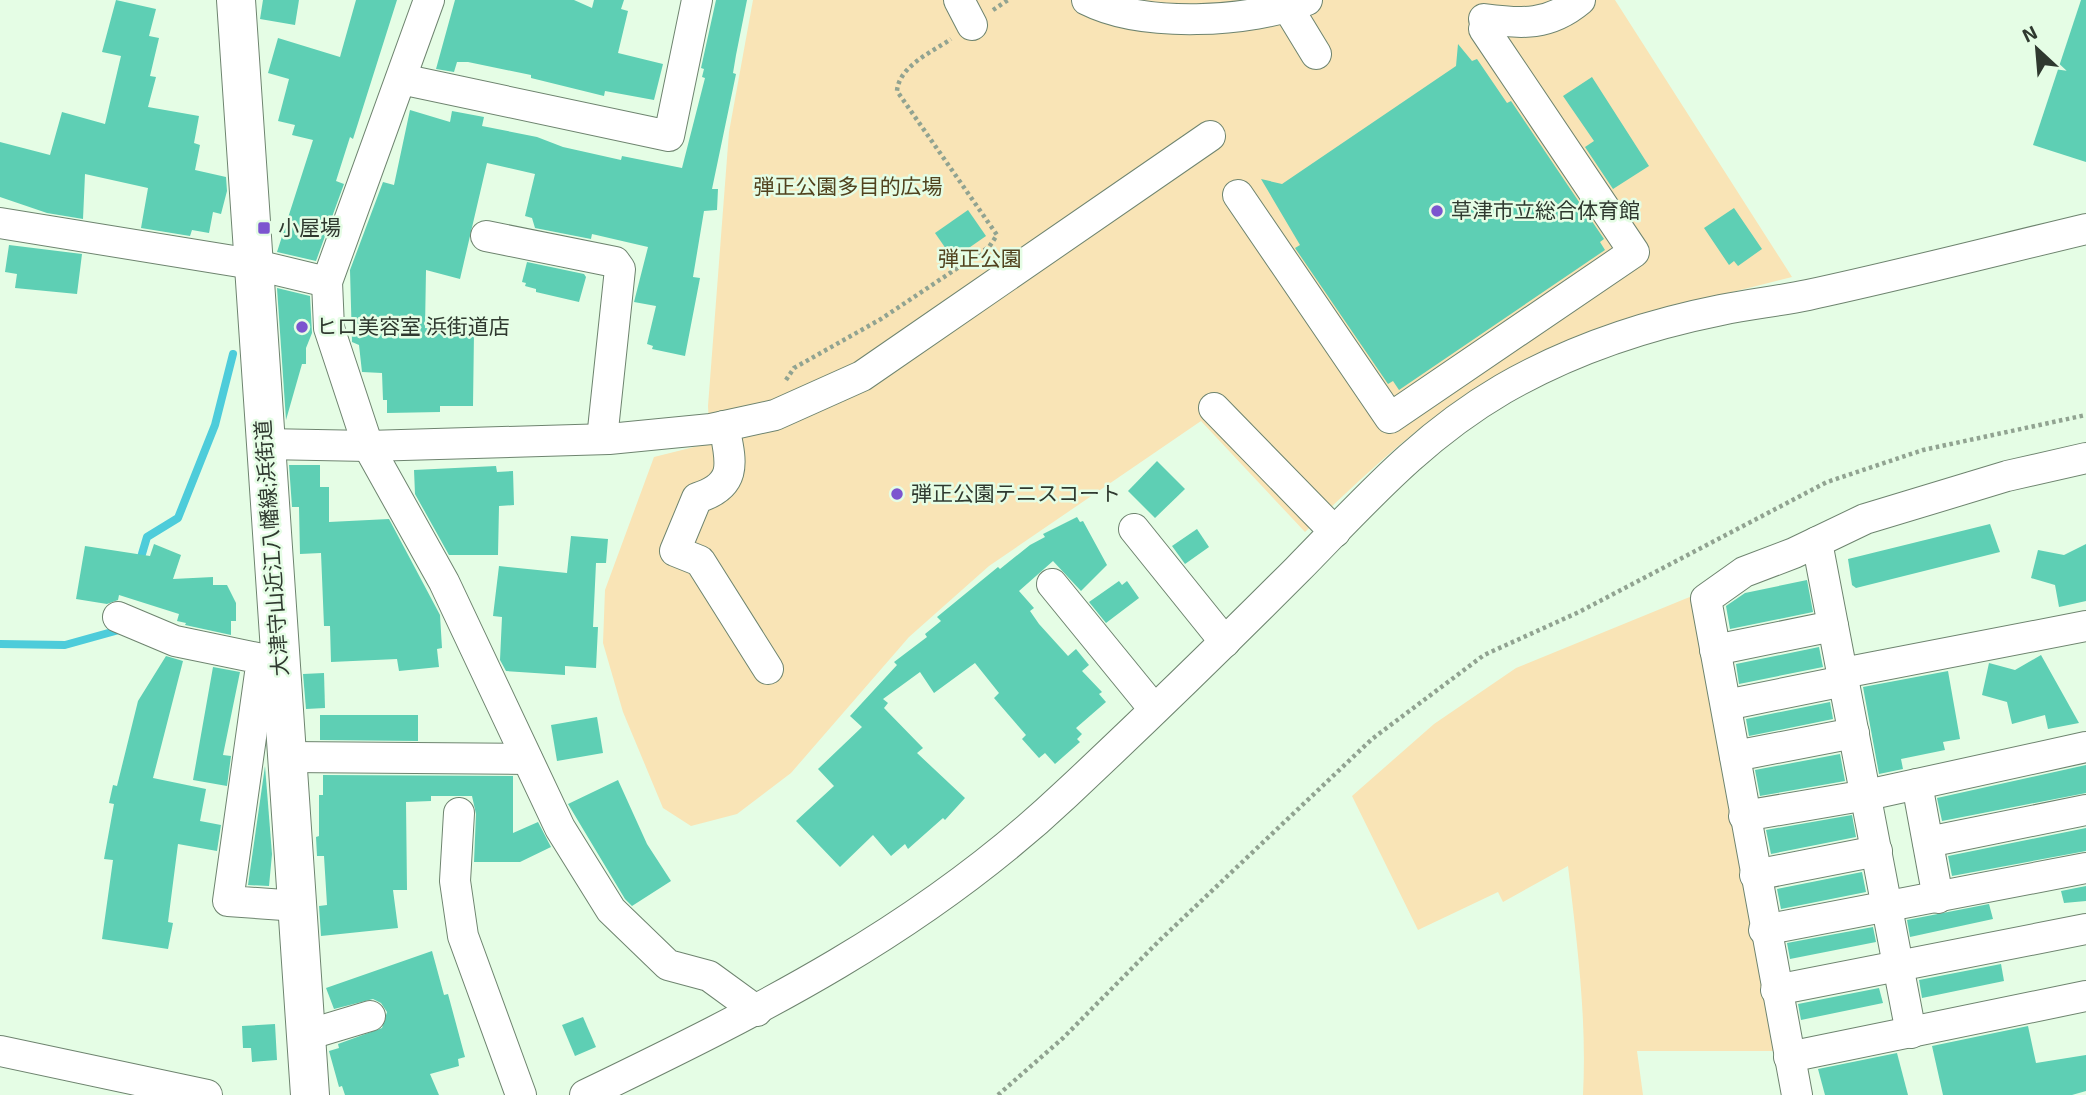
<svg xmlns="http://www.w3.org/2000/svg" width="2086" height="1095" font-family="'Exo 2','Noto Sans JP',sans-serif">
  <rect width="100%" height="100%" fill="#e5fde5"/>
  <g fill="#f9e4b6">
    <path d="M753 0H1615L1792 277C1704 300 1598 322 1517 364 1435 407 1371 469 1305 532L1201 421 989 566 909 637 791 773 737 814 691 826 663 808 623 712 603 643 605 590 654 457 710 443 708 406 729 132Z"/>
    <path d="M1697 594 1778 1051H1637L1643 1095H1583C1587 1018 1577 943 1568 866L1503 902 1498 892 1418 930 1352 796 1434 724 1516 668Z"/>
  </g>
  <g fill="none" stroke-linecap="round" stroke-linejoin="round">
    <g stroke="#4dccda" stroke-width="8">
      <polyline points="139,564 147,537 178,518 215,425 233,354"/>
      <polyline points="0,644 65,645 119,630 120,627"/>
    </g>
  </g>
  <g fill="#5ecfb4">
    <polygon points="116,0 156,9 149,36 159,38 150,76 156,77 148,107 199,116 194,143 200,145 195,170 226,177 227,191 221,214 213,212 209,233 192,230 190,236 141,228 148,188 85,174 83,219 47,213 0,197 0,142 50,155 62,112 105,124 121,56 102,52"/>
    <polygon points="263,0 299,0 295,25 260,19"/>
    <polygon points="356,0 397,0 353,139 350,137 336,181 344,184 316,261 277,252 313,140 292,135 295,125 278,121 289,79 268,73 278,38 340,57"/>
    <polygon points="455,0 574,0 592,8 594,0 624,0 621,9 628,11 618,53 663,64 654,100 605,91 604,96 531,78 531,75 468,62 457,62 454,72 436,69"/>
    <polygon points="716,0 747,0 736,55 733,73 736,74 712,189 718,189 717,210 704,211 693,277 700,278 685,356 652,349 653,346 647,344 656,306 634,302 648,247 592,234 591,239 535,228 532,218 525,216 535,174 487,163 460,279 426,270 425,328 474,332 473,406 440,406 440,412 387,413 387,400 383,400 382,373 362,372 359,345 352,342 350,270 383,182 394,185 410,110 450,122 452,111 484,117 482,126 537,137 563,147 621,160 622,156 682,168 705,78 702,77 704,69 701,68"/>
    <polygon points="2081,0 2086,0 2086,162 2033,145"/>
    <polygon points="1458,44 1472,61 1477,59 1507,103 1511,101 1604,239 1600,242 1605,250 1399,390 1393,381 1388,384 1295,248 1300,245 1261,179 1282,184 1456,66"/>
    <polygon points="1592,77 1649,166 1613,189 1585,147 1594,141 1563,96"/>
    <polygon points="1734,208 1762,249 1738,266 1734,261 1729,265 1704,228"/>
    <polygon points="968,210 986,236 953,259 935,233"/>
    <polygon points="9,245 82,254 77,294 15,288 17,274 5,272"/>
    <polygon points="527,262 584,274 586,277 579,302 536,292 536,289 525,286 526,283 522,282"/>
    <polygon points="277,288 310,296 312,333 306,348 306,364 302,364 286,420"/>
    <polygon points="1157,461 1185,489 1155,518 1128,491"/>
    <polygon points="289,465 320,465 320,487 329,487 329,522 389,519 440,615 442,648 437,649 439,667 399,671 397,659 331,662 330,626 324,626 321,553 300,554 299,507 292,507"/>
    <polygon points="496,466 497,472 513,471 514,505 499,506 498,555 449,555 415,494 414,470"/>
    <polygon points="1077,517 1080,522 1083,521 1107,565 1081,591 1053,561 1019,591 1034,608 1030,611 1039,624 1068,656 1076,649 1089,665 1082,671 1102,692 1099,694 1106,702 1076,728 1082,734 1077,739 1080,742 1055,764 1045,753 1039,758 1022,739 1026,735 994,698 999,693 975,663 934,693 920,672 883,699 888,703 884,708 923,748 917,753 965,798 945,820 943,818 908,849 905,844 891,856 873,835 840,867 796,821 834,786 818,769 862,727 850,716 897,665 894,662 927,637 925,634 941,621 937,617 998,567 1000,569 1030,545 1045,537 1043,534"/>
    <polygon points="1990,524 2000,552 1856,588 1852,585 1848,559"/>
    <polygon points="1197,529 1209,547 1185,564 1172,546"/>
    <polygon points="571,536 608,539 606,563 596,563 593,627 598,627 596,668 565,666 565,675 506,671 500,660 502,617 493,616 499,566 567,573"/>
    <polygon points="154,544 181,555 173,579 213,577 213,585 227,585 236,603 236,621 231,621 231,635 185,625 186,623 177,621 179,614 119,595 118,600 107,604 76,599 85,546 150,556"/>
    <polygon points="2086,544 2086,601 2059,607 2055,585 2031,578 2038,550 2064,555"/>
    <polygon points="1807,580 1813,612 1730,629 1726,606 1745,593"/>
    <polygon points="1119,581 1122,585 1127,581 1139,598 1106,623 1089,602"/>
    <polygon points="1819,647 1823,667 1739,684 1736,664"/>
    <polygon points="2041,655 2079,723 2048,729 2045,715 2012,724 2007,702 1982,695 1989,663 2015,670"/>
    <polygon points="166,656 183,661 153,778 206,789 200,821 221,825 217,851 178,844 168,922 173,923 168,949 102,939 113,860 104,859 114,804 109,803 113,785 117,786 138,701"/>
    <polygon points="213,667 240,672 223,755 231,756 227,786 193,780"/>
    <polygon points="1948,671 1960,739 1943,742 1945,750 1901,759 1903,769 1879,774 1863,687"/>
    <polygon points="324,673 325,708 306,709 303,674"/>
    <polygon points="1830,702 1833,719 1749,736 1746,719"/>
    <polygon points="320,715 418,715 418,741 320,740"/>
    <polygon points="597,717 603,753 557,761 551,725"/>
    <polygon points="1840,754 1845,781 1760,796 1755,770"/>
    <polygon points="2086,765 2086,793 1942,821 1937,798"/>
    <polygon points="265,766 272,854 269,886 248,885"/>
    <polygon points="323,775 513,776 513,833 538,822 551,847 520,862 474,862 476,814 472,796 431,796 431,801 406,802 407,890 393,890 398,928 321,936 319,906 327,905 324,856 317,856 316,837 319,836 319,795 323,795"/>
    <polygon points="618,780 647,844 671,881 632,906 625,899 568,804"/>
    <polygon points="1852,815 1856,837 1771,854 1766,830"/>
    <polygon points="2086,828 2086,851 1952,876 1948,856"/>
    <polygon points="1862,872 1866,892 1781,909 1777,889"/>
    <polygon points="2086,886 2086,901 2064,903 2061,891"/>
    <polygon points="1989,904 1993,919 1910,937 1907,920"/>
    <polygon points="1873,927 1876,942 1790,959 1787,943"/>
    <polygon points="432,951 444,995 448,994 465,1057 458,1059 459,1066 430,1074 439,1095 345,1095 342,1086 339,1087 329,1051 339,1048 338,1044 382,1028 387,1012 381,1003 373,999 334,1009 326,988"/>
    <polygon points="2001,964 2004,981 1922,998 1919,980"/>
    <polygon points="1879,988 1883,1003 1801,1020 1798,1004"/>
    <polygon points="583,1017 596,1047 575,1056 562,1025"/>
    <polygon points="275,1024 277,1060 252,1062 251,1048 243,1048 242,1026"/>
    <polygon points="2028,1026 2036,1063 2086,1055 2086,1091 2072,1095 1943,1095 1932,1046"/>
    <polygon points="1897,1053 1908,1095 1825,1095 1818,1069"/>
  </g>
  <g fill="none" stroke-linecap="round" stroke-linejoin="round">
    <defs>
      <g id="minor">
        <polyline points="429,0 327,282 329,328 368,446 444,582 560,828 611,910 668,965 709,976 757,1011"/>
        <polyline points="959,0 972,25"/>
        <path d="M1087 0C1142 28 1251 23 1307 0"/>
        <polyline points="1288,8 1316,54"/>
        <path d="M1484 19C1522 24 1549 26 1580 0"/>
        <polyline points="401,79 669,136 697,0"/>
        <polyline points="1238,195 1390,418 1634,252 1484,29"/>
        <polyline points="0,223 252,264 327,282"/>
        <polyline points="486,236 615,262 620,269 602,439"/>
        <polyline points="1214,408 1335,532"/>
        <path d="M724 426C731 461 739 485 697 498L675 551 700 561 768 669"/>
        <polyline points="265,444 368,446 609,439 711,429 775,415 862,376 1210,136"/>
        <polyline points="1134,529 1225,642"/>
        <polyline points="1817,542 1911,1033"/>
        <polyline points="1052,584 1154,709"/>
        <polyline points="118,617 175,641 262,659 228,901 298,906"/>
        <polyline points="1715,650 1833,626"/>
        <polyline points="1843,673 2086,626"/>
        <polyline points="1726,705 1844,681"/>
        <polyline points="1735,756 1854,733"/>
        <polyline points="287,757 527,759"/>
        <polyline points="1917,784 1938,898"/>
        <polyline points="459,813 455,881 463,936 521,1095"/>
        <polyline points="1744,816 1867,795 2086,747"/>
        <polyline points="1928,842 2086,810"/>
        <polyline points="1755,875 1877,851"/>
        <polyline points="1764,930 2086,868"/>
        <polyline points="1776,990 2086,929"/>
        <polyline points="307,1035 370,1016"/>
        <polyline points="0,1051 207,1095"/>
        <polyline points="1789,1057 2086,996"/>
        <path d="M585 1095C761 1010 922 930 1066 794 1144 721 1221 646 1297 570 1364 502 1419 438 1503 389 1569 351 1646 325 1721 310 1750 304 1779 301 1808 295 1901 275 1994 251 2086 229"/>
        <polyline points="1797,1095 1706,599 1744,572 1794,553 1865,519 2007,476 2086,458"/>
      </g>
      <polyline id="major" points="236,0 310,1095"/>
    </defs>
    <use href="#minor" stroke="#6e846f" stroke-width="32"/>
    <use href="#major" stroke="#6e846f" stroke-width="40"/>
    <g stroke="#91a391" stroke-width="4.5" stroke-dasharray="3.5 3.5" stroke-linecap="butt">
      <polyline points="993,10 1008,0"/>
      <path d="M786 380 794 368 881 319 989 247 997 235 897 91C899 66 932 52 951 39"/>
      <polyline points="998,1095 1063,1038 1160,940 1372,739 1484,655 1579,612 1827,482 1923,450 2086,415"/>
    </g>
    <use href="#minor" stroke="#fff" stroke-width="30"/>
    <use href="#major" stroke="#fff" stroke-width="38"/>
  </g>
  <g fill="#7c55cf" stroke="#e5fde5" stroke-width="2.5">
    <circle cx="1437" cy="211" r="7"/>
    <rect x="257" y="221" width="14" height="14" rx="3.5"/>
    <circle cx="302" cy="327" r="7"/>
    <circle cx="897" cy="494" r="7"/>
  </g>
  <g text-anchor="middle" stroke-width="5" stroke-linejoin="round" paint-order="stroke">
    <g font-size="21" fill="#51421e" stroke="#e5fde5">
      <text x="848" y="194">弾正公園多目的広場</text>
      <text x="980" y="266">弾正公園</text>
    </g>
    <g font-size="21" fill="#2f392f" stroke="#e5fde5" text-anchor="start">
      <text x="1451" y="218">草津市立総合体育館</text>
      <text x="278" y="235">小屋場</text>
      <text x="316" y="334">ヒロ美容室 浜街道店</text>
      <text x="911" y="501">弾正公園テニスコート</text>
    </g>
    <g font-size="21" fill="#2f392f" stroke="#e5fde5">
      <text transform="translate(272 548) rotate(-94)" y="7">大津守山近江八幡線;浜街道</text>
    </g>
  </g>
  <g transform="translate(2037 49) rotate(334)" stroke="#e5fde5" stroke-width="5" paint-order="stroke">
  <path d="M0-5L12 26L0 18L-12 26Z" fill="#2f392f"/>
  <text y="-10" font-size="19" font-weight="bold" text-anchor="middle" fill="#2f392f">N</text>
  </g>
</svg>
